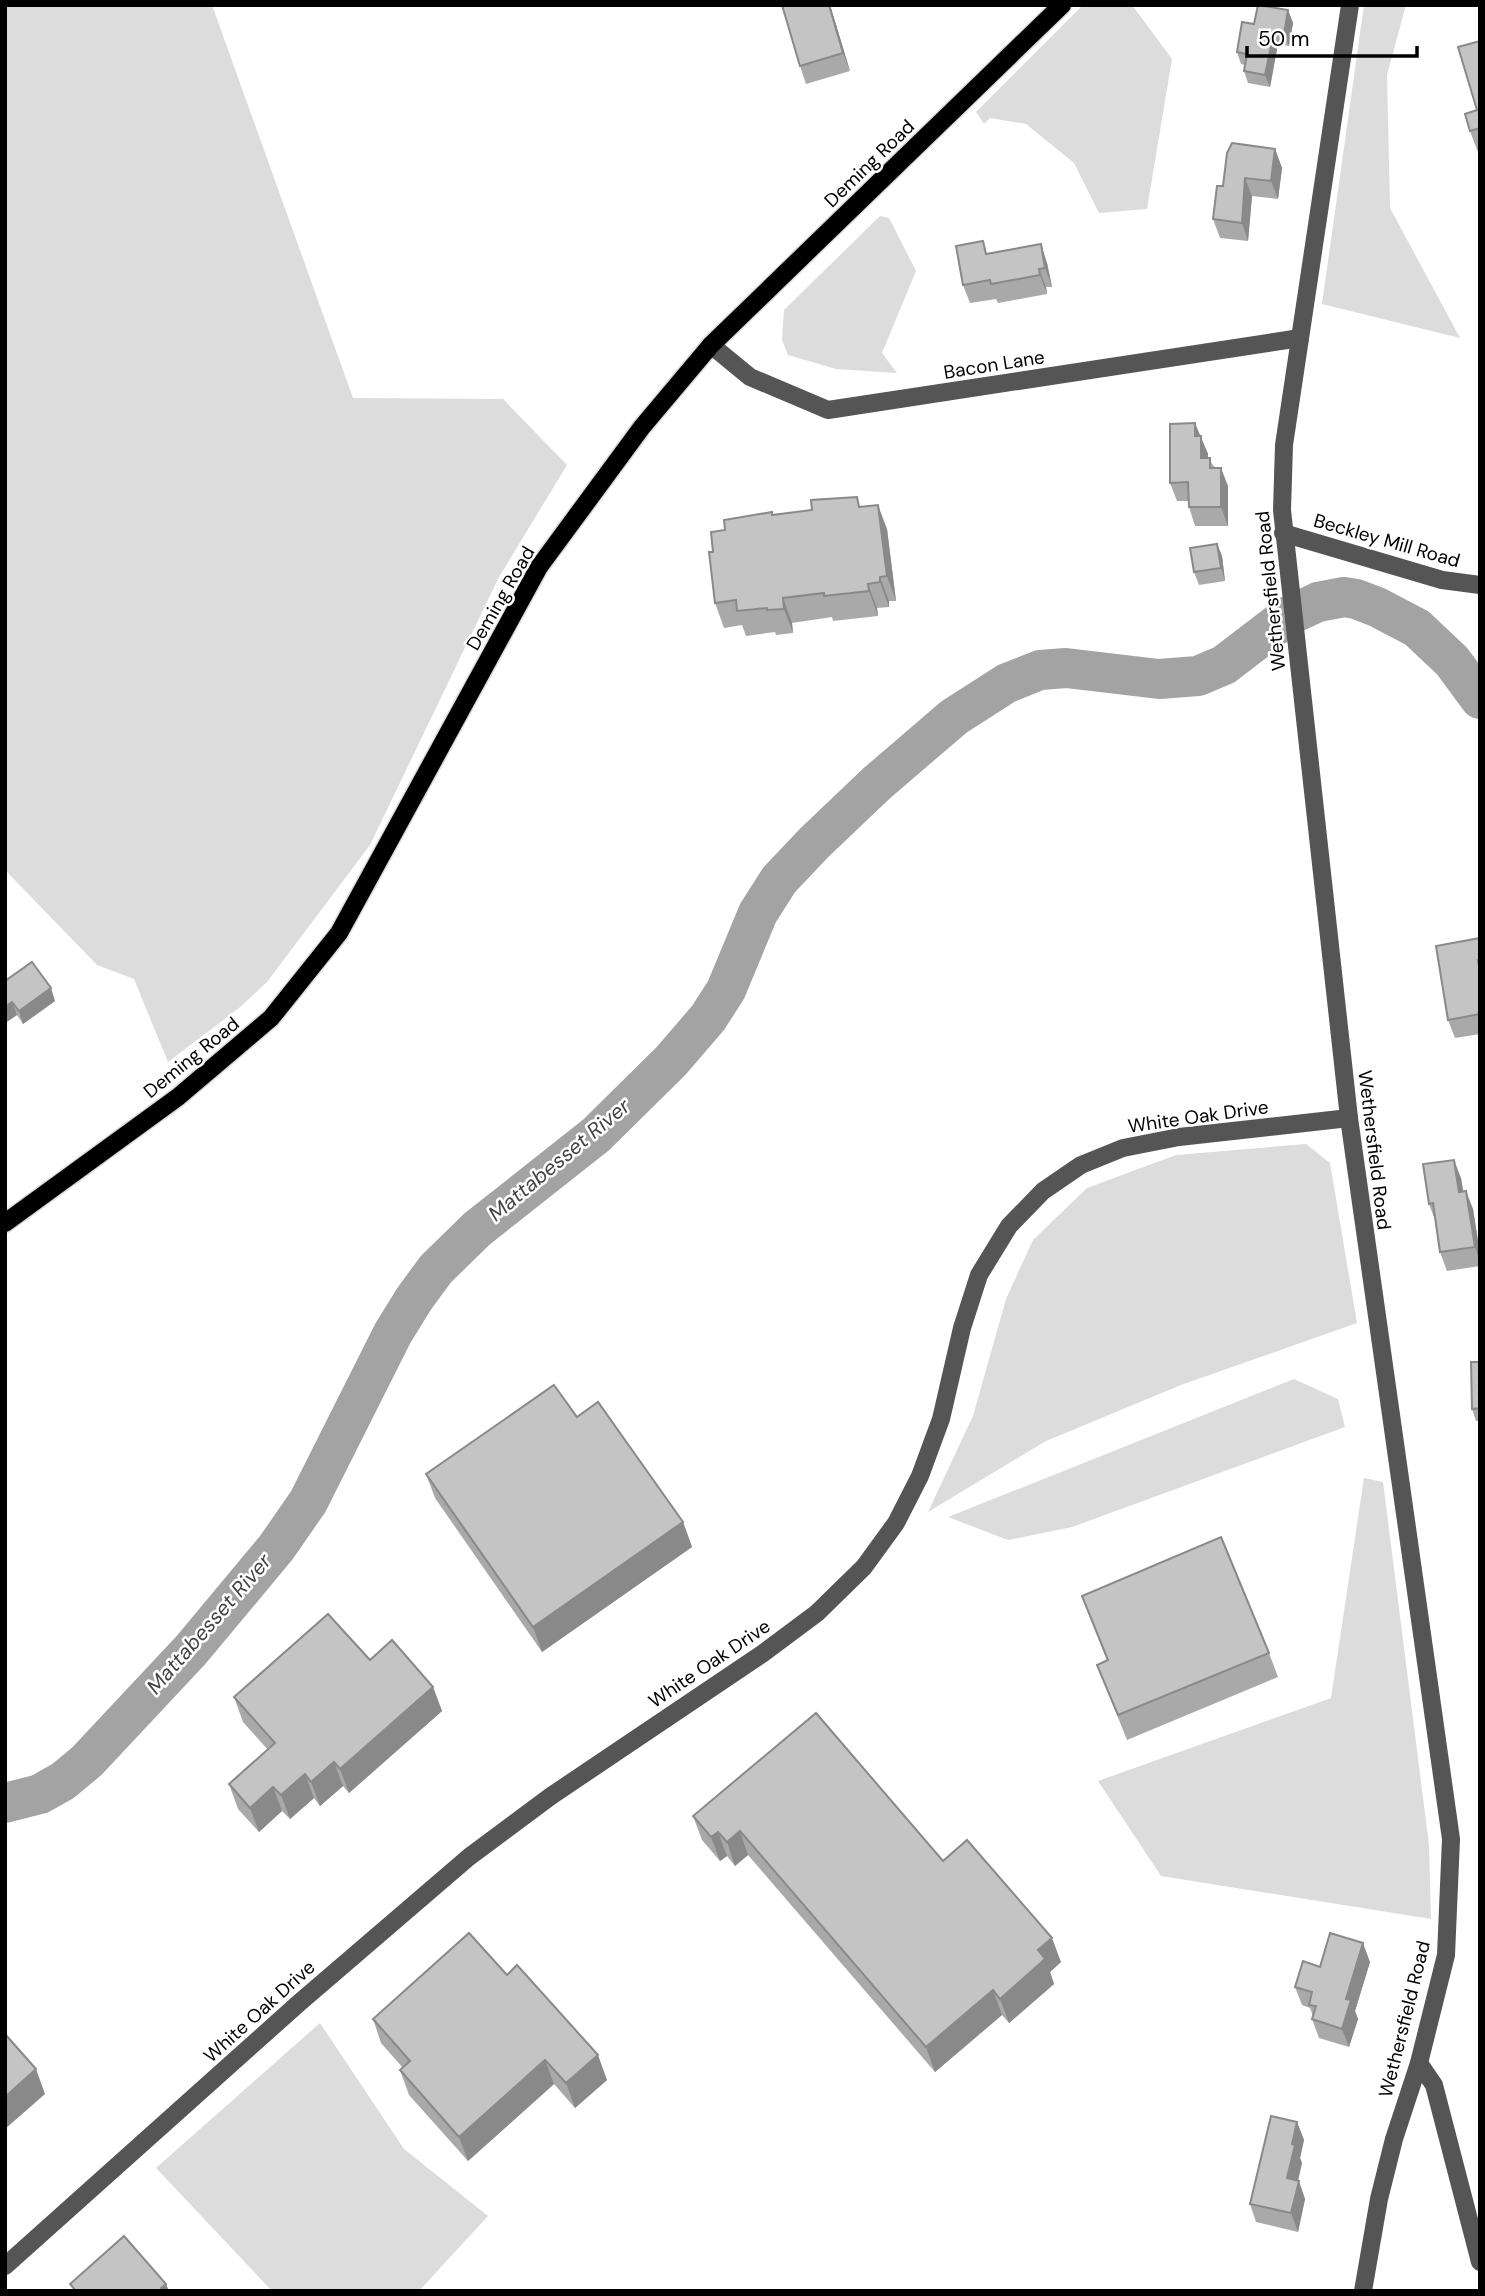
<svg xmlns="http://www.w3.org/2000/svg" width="1485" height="2296" font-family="'DM Sans',sans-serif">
  <rect width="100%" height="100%" fill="#fff"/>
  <g fill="#dcdcdc">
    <polygon points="5,5 212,5 353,398 503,399 567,465 499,577 370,845 267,982 239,1008 168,1062 134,979 97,965 5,870"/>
    <polygon points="1083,5 1132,5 1172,59 1147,209 1099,213 1074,163 1026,124 990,118 984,124 976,112"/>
    <polygon points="1364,5 1406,5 1387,75 1390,208 1460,338 1322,304"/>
    <polygon points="880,216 889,218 916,271 882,353 897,373 836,369 788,355 782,340 784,310"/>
    <polygon points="1306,1144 1330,1163 1357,1323 1181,1385 1046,1441 928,1512 973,1416 1006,1299 1033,1240 1087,1188 1176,1155"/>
    <polygon points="1294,1379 1338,1399 1345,1427 1072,1527 1008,1540 948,1517"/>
    <polygon points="1364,1478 1383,1482 1429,1845 1431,1919 1161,1876 1098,1781 1331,1698"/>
    <polygon points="320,2023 404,2149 488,2216 419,2291 272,2291 156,2168"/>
  </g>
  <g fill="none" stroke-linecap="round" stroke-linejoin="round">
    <polyline stroke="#a3a3a3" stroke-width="40" points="5,1803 40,1794 63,1781 87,1761 191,1650 276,1548 308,1502 393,1333 414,1299 436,1269 477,1229 596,1135 671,1061 708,1018 726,990 758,913 779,880 814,843 877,783 954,717 1007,683 1040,670 1066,668 1159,679 1198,676 1224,665 1288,616 1318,602 1344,597 1356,599 1377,607 1417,628 1452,661 1480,699"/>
    <defs>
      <polyline id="major" points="5,1223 178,1097 271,1018 339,933 539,567 642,427 711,345 1062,5"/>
    </defs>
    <use href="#major" stroke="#dbdbdb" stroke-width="21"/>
    <g stroke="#555" stroke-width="18">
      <polyline points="1350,5 1284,445 1282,510 1349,1118 1451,1839 1446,1955 1419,2063 1394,2139 1379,2199 1363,2291"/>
      <polyline points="711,345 750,377 828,410 1300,338"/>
      <polyline points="1283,533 1442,580 1480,585"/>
      <polyline points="1419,2063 1434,2085 1480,2262"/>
      <polyline points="5,2266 299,2003 469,1857 551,1796 762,1654 817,1613 864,1567 896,1523 920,1476 941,1419 962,1328 979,1275 1009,1226 1043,1191 1081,1165 1123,1148 1179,1137 1349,1118"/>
    </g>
    <use href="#major" stroke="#000" stroke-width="18"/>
  </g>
  <g fill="#a9a9a9">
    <polygon points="830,5 850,71 806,84 800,66"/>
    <polygon points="1288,10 1293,23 1289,46 1278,44 1270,87 1248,83 1244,71 1245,65 1241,64 1237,52"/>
    <polygon points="1480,41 1480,155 1479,155 1470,131 1477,110"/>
    <polygon points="1275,149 1282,168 1278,199 1252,196 1248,241 1220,238 1213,219 1223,186"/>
    <polygon points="988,253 1047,263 1052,287 1046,287 1047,294 998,303 996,299 970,303 963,285"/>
    <polygon points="1200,436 1208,454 1208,458 1228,486 1228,526 1195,526 1189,507 1189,501 1177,501 1170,483"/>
    <polygon points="861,507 887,529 896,601 889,601 889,607 877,608 878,616 833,621 832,617 792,623 793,633 776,635 775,632 746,636 742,625 724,628 715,603 713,552 772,512 773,515"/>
    <polygon points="1217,544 1222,556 1225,581 1199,585 1194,572"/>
    <polygon points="1480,938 1480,1034 1455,1038 1448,1020"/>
    <polygon points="5,981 55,1001 23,1024 17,1015 5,1023"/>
    <polygon points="1461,1178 1463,1191 1473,1209 1480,1254 1480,1266 1447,1271 1440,1252 1435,1220 1429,1204"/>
    <polygon points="1480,1362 1480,1421 1476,1421 1472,1409"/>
    <polygon points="577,1417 683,1522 692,1547 542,1652 435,1498 426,1474"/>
    <polygon points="1082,1596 1269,1653 1278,1677 1127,1740 1097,1665 1107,1660"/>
    <polygon points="370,1660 433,1687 442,1711 349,1793 343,1786 320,1806 314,1798 290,1819 282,1811 259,1832 238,1809 229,1784 268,1750 243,1722 234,1697"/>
    <polygon points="693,1816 943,1861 1061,1962 1050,1972 1054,1984 1009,2023 1002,2015 935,2072 748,1855 735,1866 727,1856 720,1861 702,1840"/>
    <polygon points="1370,1962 1355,2011 1358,2019 1349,2047 1319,2038 1312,2019 1313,2016 1310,2008 1302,2005 1295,1987 1320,1967"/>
    <polygon points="507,1975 607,2080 575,2108 554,2084 468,2161 409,2095 400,2070 403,2068 381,2043 373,2019"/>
    <polygon points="1297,2122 1304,2140 1300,2158 1302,2163 1298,2181 1305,2199 1298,2232 1256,2222 1250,2204"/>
  </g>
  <g fill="#898989">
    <polygon points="829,5 830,5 850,71 843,53"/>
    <polygon points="1288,10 1293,23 1289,46 1284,34"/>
    <polygon points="1274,32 1278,44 1270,87 1265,75"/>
    <polygon points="1275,149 1282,168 1278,199 1271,181"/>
    <polygon points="1245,178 1252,196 1248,241 1242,223"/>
    <polygon points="1041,244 1047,263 1052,287 1045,268"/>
    <polygon points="1039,269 1046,287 1047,294 1040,275"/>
    <polygon points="1195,423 1208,454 1208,477 1201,458 1195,436"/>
    <polygon points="1221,468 1228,486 1228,526 1221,507"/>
    <polygon points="878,505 887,529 896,601 887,576"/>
    <polygon points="1217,544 1222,556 1225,581 1221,568"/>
    <polygon points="880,577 889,601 889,607 880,582"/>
    <polygon points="868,584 877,608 878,616 869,591"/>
    <polygon points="783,598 792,623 793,633 784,609"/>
    <polygon points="51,988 55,1001 23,1024 19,1011"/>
    <polygon points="12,1002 17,1015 5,1023 5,1007"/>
    <polygon points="1454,1160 1461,1178 1466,1210 1459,1192"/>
    <polygon points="1466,1191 1473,1209 1480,1254 1480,1261 1475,1247"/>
    <polygon points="683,1522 692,1547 542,1652 533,1627"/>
    <polygon points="433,1687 442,1711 349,1793 340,1769"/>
    <polygon points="334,1762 343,1786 320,1806 311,1782"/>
    <polygon points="305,1774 314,1798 290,1819 281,1795"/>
    <polygon points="273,1787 282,1811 259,1832 250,1808"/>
    <polygon points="740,1831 748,1855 735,1866 727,1842"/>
    <polygon points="718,1832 727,1856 720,1861 711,1837"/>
    <polygon points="1052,1938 1061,1962 1050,1972 1054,1984 1009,2023 1000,1999 1038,1950"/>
    <polygon points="1363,1943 1370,1962 1355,2011 1358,2019 1349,2047 1342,2029 1346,1999"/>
    <polygon points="993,1990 1002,2015 935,2072 926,2047"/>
    <polygon points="598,2055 607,2080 575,2108 566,2083"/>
    <polygon points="545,2060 554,2084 468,2161 459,2137"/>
    <polygon points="36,2069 45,2094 5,2129 5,2097"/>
    <polygon points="1297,2122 1304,2140 1300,2158 1302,2163 1294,2197 1287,2178 1292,2144"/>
    <polygon points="1299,2181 1305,2199 1298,2232 1291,2213"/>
    <polygon points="166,2284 169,2291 162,2291 161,2288"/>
  </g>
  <g fill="#c4c4c4" stroke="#898989" stroke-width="2">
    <polygon points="782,5 829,5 843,53 800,66"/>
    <polygon points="1258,5 1288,10 1284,34 1274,32 1265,75 1244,71 1247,54 1237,52 1242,22 1254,24"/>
    <polygon points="1480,41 1480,128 1470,131 1465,114 1477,110 1458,47"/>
    <polygon points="1232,143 1275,149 1271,181 1245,178 1242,223 1213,219 1217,186 1223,186 1227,153"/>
    <polygon points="983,241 986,254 1041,244 1045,268 1039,269 1040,275 991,284 990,280 963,285 956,246"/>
    <polygon points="1195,423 1195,436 1201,436 1201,458 1210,458 1210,468 1221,468 1221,507 1189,507 1188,482 1170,483 1170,424"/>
    <polygon points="857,497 859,507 878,505 887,576 880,577 880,582 868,584 869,591 824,596 824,593 783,598 784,609 767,610 767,608 737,611 736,600 715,603 709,552 713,552 711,532 725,530 724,520 772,512 772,515 812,510 811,500"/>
    <polygon points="1217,544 1221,568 1194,572 1190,548"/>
    <polygon points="1480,938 1480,960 1478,960 1480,971 1480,1014 1448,1020 1436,946"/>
    <polygon points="32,962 51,988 19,1011 12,1002 5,1007 5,981"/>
    <polygon points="1454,1160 1459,1192 1466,1191 1475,1247 1440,1252 1433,1203 1429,1204 1423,1164"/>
    <polygon points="1471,1362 1480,1362 1480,1408 1472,1409"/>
    <polygon points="554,1385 577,1417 598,1402 683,1522 533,1627 426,1474"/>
    <polygon points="1221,1537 1269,1653 1118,1715 1097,1665 1108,1660 1082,1596"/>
    <polygon points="328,1614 370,1660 392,1640 433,1687 340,1769 334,1762 311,1782 305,1774 281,1795 273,1787 250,1808 229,1784 275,1743 234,1697"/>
    <polygon points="816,1713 943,1861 967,1840 1052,1938 1038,1950 1045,1959 1000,1999 993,1990 926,2047 740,1831 727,1842 718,1832 711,1837 693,1816"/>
    <polygon points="469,1933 507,1975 517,1965 598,2055 566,2083 545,2060 459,2137 400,2070 410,2061 373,2019"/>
    <polygon points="1330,1933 1363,1943 1346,1999 1351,2000 1342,2029 1312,2019 1316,2006 1309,2005 1312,1992 1295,1987 1303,1961 1320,1967"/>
    <polygon points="5,2034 36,2069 5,2097"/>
    <polygon points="1271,2116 1297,2122 1292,2144 1295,2145 1287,2178 1299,2181 1291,2213 1250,2204"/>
    <polygon points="124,2236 166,2284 161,2288 164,2291 76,2291 70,2284"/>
  </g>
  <g text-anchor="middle" stroke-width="5" stroke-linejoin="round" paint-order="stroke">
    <g font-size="19" fill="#000" stroke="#fff">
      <text transform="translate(869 163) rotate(-44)" y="7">Deming Road</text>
      <text transform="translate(994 364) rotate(-9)" y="7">Bacon Lane</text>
      <text transform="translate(1387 540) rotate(16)" y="7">Beckley Mill Road</text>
      <text transform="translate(1270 591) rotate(-96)" y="7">Wethersfield Road</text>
      <text transform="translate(500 598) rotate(-60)" y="7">Deming Road</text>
      <text transform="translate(191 1057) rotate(-39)" y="7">Deming Road</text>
      <text transform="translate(1198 1116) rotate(-8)" y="7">White Oak Drive</text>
      <text transform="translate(1375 1150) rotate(83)" y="7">Wethersfield Road</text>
      <text transform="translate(709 1663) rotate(-34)" y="7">White Oak Drive</text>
      <text transform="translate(259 2011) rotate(-42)" y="7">White Oak Drive</text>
      <text transform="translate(1404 2019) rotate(-76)" y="7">Wethersfield Road</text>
    </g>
    <g font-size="21" font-style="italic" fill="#444" stroke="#fff">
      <text transform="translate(559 1160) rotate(-40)" y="7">Mattabesset River</text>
      <text transform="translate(209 1624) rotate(-49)" y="7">Mattabesset River</text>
    </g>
  </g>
  <rect width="1485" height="2296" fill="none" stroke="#000000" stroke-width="14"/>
  <path d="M1247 46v10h170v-10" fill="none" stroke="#000000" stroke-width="3.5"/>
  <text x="1258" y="46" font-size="21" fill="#000000" stroke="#ffffff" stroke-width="5" paint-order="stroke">50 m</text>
</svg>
